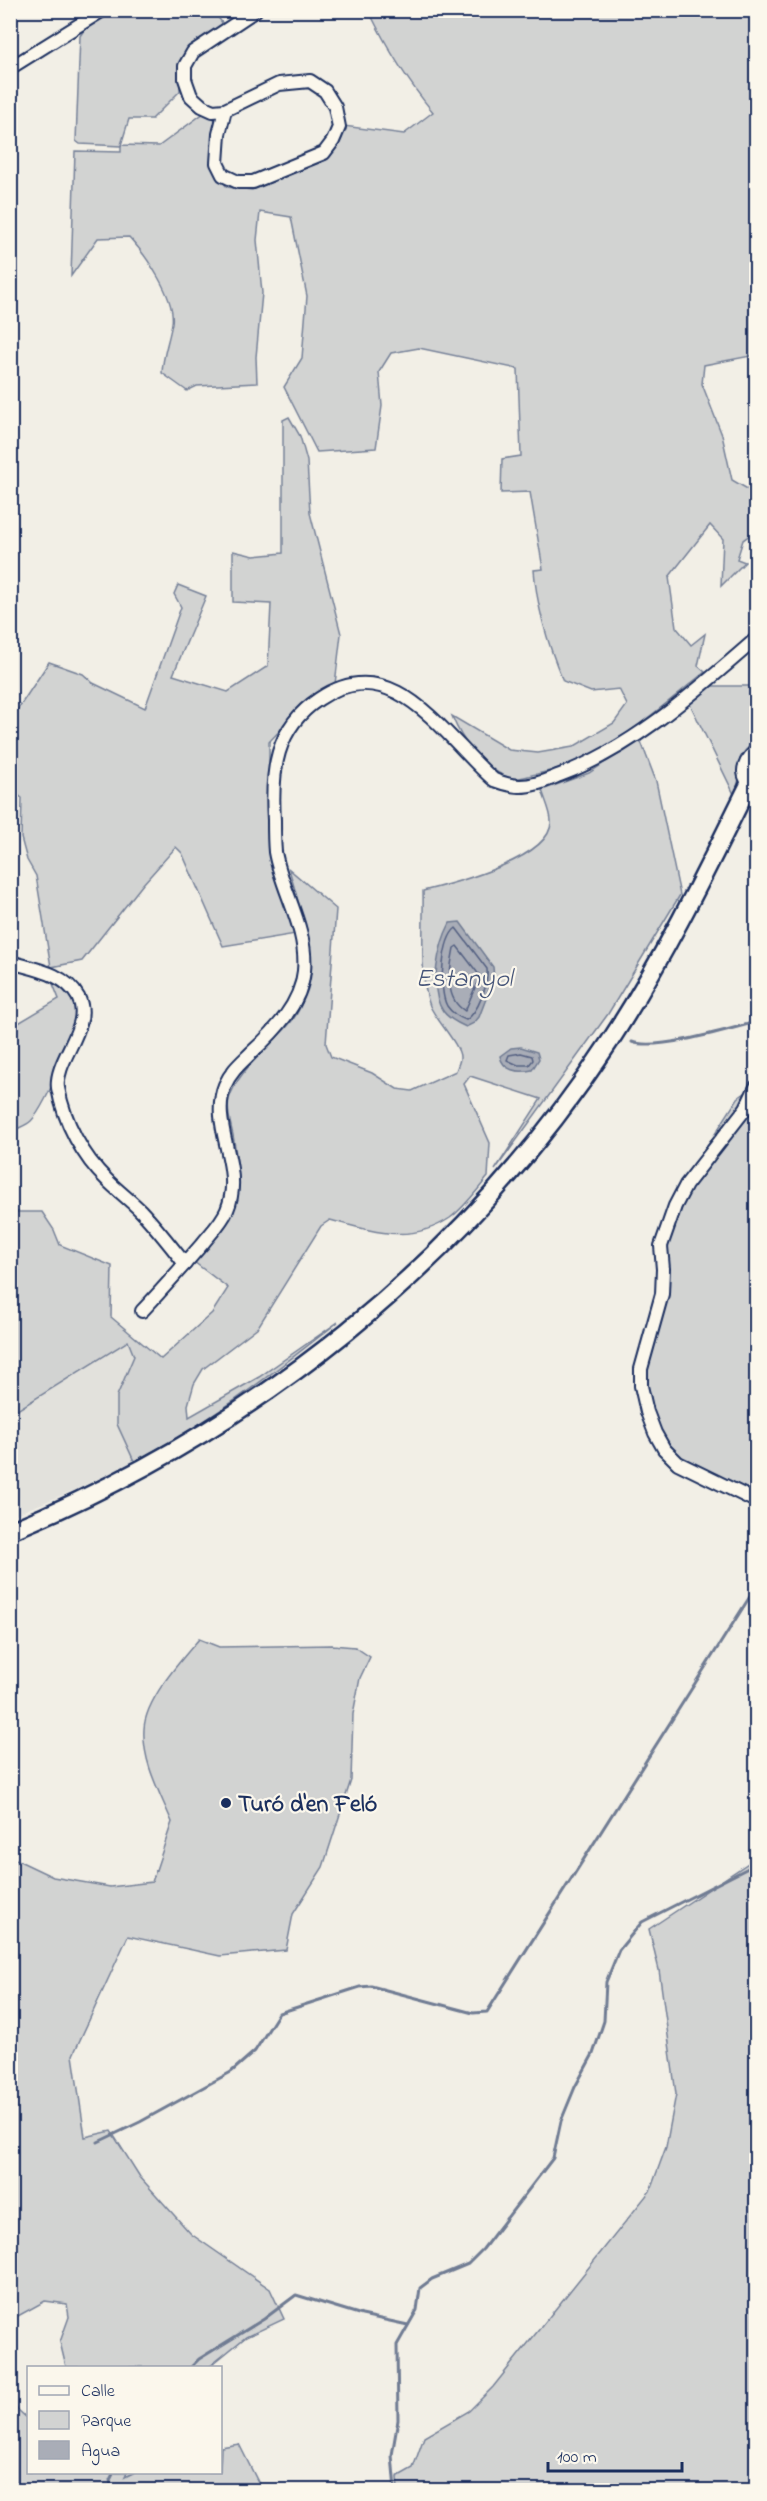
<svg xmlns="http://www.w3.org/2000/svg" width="767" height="2501" font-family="'Indie Flower',sans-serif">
  <rect width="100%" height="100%" fill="#f2efe6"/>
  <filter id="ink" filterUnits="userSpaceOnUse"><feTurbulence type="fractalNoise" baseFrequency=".0167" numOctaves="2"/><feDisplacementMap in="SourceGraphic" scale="12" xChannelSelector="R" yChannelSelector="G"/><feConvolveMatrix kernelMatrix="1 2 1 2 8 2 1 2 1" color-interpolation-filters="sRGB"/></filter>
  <g filter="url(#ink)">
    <polygon fill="#e2e1dc" points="129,1341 134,1355 117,1396 117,1424 134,1461 75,1490 11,1516 11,1414"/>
    <g fill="#d2d3d2" stroke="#768198" stroke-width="1.5">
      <path d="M111 11H213L224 25C189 49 178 45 180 91L152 119H129L121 145 159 146 204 113 214 118C224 145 196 151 227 187L252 190 328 159 342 138 344 126 404 134 433 112C408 82 386 46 369 11H756V355L704 365 702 384 722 435 732 480 756 494C756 514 762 528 743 540L737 559 745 562 721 586 723 539 710 525 669 577 676 627 691 645 705 634 698 666 705 672C653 713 604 761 537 774 530 775 518 780 510 778 483 769 462 742 452 716L509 750 538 753 573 747 614 723 627 705 619 689 591 692 563 681C548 645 537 610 534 570L543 569 530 492 501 493 502 459 521 456 518 369 419 348 391 353 379 372 382 406 376 448 317 452 284 387 302 358 307 296 291 217 260 212 257 240 262 293 256 357 257 383 197 386 187 391 162 373C163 354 169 341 172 323 176 298 145 254 129 237L98 238 71 276 75 151 121 152V146L80 144 76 141 80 36 84 30Z"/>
      <polygon points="289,417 300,436 307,461 310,513 341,634 335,684 302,707 269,742 269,835 296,934 223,946 182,853 176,847 143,884 82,961 51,967 36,876 27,860 21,838 22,798 11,790 10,721 49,662 83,674 93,683 145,708 181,607 174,594 178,585 206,596 173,675 228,692 268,666 271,604 233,602 233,551 254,556 283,553 283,420"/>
      <path d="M708 686H756V741C727 762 747 769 734 794L689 702Z"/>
      <path d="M640 739 656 781 680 895 608 1014 495 1170 541 1099 470 1076 464 1084 490 1143 488 1177C477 1190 464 1208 450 1218 410 1245 372 1231 330 1220L321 1226 258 1327 203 1369 194 1384 188 1405 189 1417 259 1377 338 1322C273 1373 209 1424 134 1461L117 1424V1396L134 1356 128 1341 11 1414V1212H42L54 1230 60 1245 112 1266 111 1317 161 1359 212 1313 228 1288 194 1262C239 1214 244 1200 233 1135 231 1125 226 1110 229 1099 236 1077 253 1062 269 1045 278 1036 290 1026 296 1015 323 970 302 916 289 869L336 909 326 1044 331 1057 372 1073 397 1089 412 1091 456 1071C457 1067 460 1062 460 1058 461 1046 436 1020 430 1006 419 978 424 923 423 891 451 884 553 858 551 821 551 812 545 800 542 790L589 773Z"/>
      <path d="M51 979C60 985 71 990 75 1001 83 1020 46 1107 31 1121 26 1126 17 1128 11 1132L10 1028 59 999Z"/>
      <polygon points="745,1093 756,1094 756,1499 681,1461 655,1422 644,1374 661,1278 665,1236 697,1162 738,1098"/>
      <path d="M199 1639 219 1647 332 1645 355 1647 370 1657 360 1678 353 1714 351 1780 323 1867 293 1914 286 1950 220 1956 128 1936 73 2055 85 2137 111 2131 140 2177 191 2234 270 2289 284 2319 246 2337 209 2367H66L60 2342 69 2317 67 2304 45 2301 18 2316H11V1857L53 1877 110 1887 152 1882 172 1822C160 1793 142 1762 144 1729 145 1700 181 1660 199 1639Z"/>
      <polygon points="756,1858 756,2490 398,2490 397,2477 413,2468 424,2437 469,2411 493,2387 650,2191 666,2147 676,2094 659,1970 649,1929"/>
      <polygon points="11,2395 17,2409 28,2419 28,2472 127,2473 125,2477 135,2472 220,2472 221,2447 239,2444 262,2490 11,2490"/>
    </g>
    <g fill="#a9adb7" stroke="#707b93" stroke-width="1.5">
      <path d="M460 922 493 967 494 978 479 1017 474 1023 466 1027C457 1023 448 1018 443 1011 428 989 439 944 450 923Z"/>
      <path d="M521 1047 537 1052 539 1059 532 1070C518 1073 503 1071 500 1056L511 1048Z"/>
    </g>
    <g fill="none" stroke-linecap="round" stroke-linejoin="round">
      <g stroke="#546182" stroke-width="1.5">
        <path d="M456 928 487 969C489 983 478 1013 466 1020 459 1018 451 1012 447 1006 438 990 442 939 456 928Z"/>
        <path d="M457 946 480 976 465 1011C443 998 450 969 454 948Z"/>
        <polygon points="521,1053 532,1056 533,1060 529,1065 518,1065 507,1060 509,1055"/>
      </g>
      <g stroke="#707b93" stroke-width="3">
        <path d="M632 1042C656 1051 730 1029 756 1022"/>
        <polyline points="98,2142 140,2122 231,2072 255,2051 279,2013 360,1987 371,1986 473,2013 487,2012 756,1587"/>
        <polyline points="190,2368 199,2359 264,2319 296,2295 362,2315 408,2325"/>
        <polyline points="112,2490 110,2480 114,2472"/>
        <polyline points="395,2490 392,2455 398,2420 397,2345 417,2310 420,2288 432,2279 468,2264 483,2249 553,2158 561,2121 575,2087 593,2054 604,2021 606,1982 619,1950 642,1922 756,1864"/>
      </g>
      <defs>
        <g id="minor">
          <polyline points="10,68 103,10"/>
          <polyline points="225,110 219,134 217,163 223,175 238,182 253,182 324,153 333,141 339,127 335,107 325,91 310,81 279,84 225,110 213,111 202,106 191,96 185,79 185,66 193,52 256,10"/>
          <path d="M756 751C738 767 742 777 756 794"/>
          <path d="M10 962C34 969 65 973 78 997 94 1025 54 1060 58 1088 64 1122 83 1157 107 1180 118 1191 130 1200 141 1211 157 1228 171 1246 185 1264"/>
          <polyline points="756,1087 746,1108 686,1185 675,1206 661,1246 663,1269 662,1294 641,1369 641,1386 647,1412 655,1433 664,1449 678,1463 756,1501"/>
          <path d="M142 1311C163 1289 183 1266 203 1243 211 1233 222 1222 227 1210 232 1198 233 1182 231 1169 227 1141 214 1112 225 1085 231 1071 241 1063 251 1053 275 1031 301 1004 304 971 308 928 282 892 275 852 274 841 274 830 274 820 271 772 275 728 319 699 394 648 444 737 494 780 503 783 510 786 520 786 534 786 547 780 560 775 635 747 697 690 756 639"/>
        </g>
        <path id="major" d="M10 1531C255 1430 465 1262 610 1041 666 955 711 861 756 770"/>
      </defs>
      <use href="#minor" stroke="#1b2f5e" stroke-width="16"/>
      <use href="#major" stroke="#1b2f5e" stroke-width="21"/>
      <use href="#minor" stroke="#fbf7ec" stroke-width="12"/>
      <use href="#major" stroke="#fbf7ec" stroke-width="16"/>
    </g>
  </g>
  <circle fill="#1b2f5e" stroke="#fbf7ec" stroke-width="2" cx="226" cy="1803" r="6"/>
  <g text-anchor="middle" stroke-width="4.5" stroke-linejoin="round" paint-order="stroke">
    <g font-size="24" font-weight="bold" fill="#1b2f5e" stroke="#fbf7ec" text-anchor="start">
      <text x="238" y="1811">Turó d'en Feló</text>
    </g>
    <g font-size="26" font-style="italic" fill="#465579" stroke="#fbf7ec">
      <text x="464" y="986">Estanyol</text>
    </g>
  </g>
  <rect width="767" height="2501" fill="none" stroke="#fbf7ec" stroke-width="36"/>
  <rect x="18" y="18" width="731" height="2465" fill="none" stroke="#1b2f5e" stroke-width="2" filter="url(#ink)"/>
  <rect x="27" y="2366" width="195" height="108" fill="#fbf7ec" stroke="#a1a7b3" stroke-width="1.5"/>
  <rect x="39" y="2386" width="30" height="9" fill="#fbf7ec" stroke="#a1a7b3" stroke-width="1.5"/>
  <text x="81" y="2396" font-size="18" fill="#1b2f5e">Calle</text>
  <rect x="39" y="2411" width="30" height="18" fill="#d2d3d2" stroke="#a1a7b3" stroke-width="1.5"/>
  <text x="81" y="2426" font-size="18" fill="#1b2f5e">Parque</text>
  <rect x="39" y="2441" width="30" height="18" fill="#a9adb7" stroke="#a1a7b3" stroke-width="1.5"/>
  <text x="81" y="2456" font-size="18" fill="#1b2f5e">Agua</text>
  <path d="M548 2462v9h134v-9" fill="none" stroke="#1b2f5e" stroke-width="3"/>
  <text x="557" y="2462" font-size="18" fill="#1b2f5e" stroke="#fbf7ec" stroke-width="4.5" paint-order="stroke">100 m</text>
</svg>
